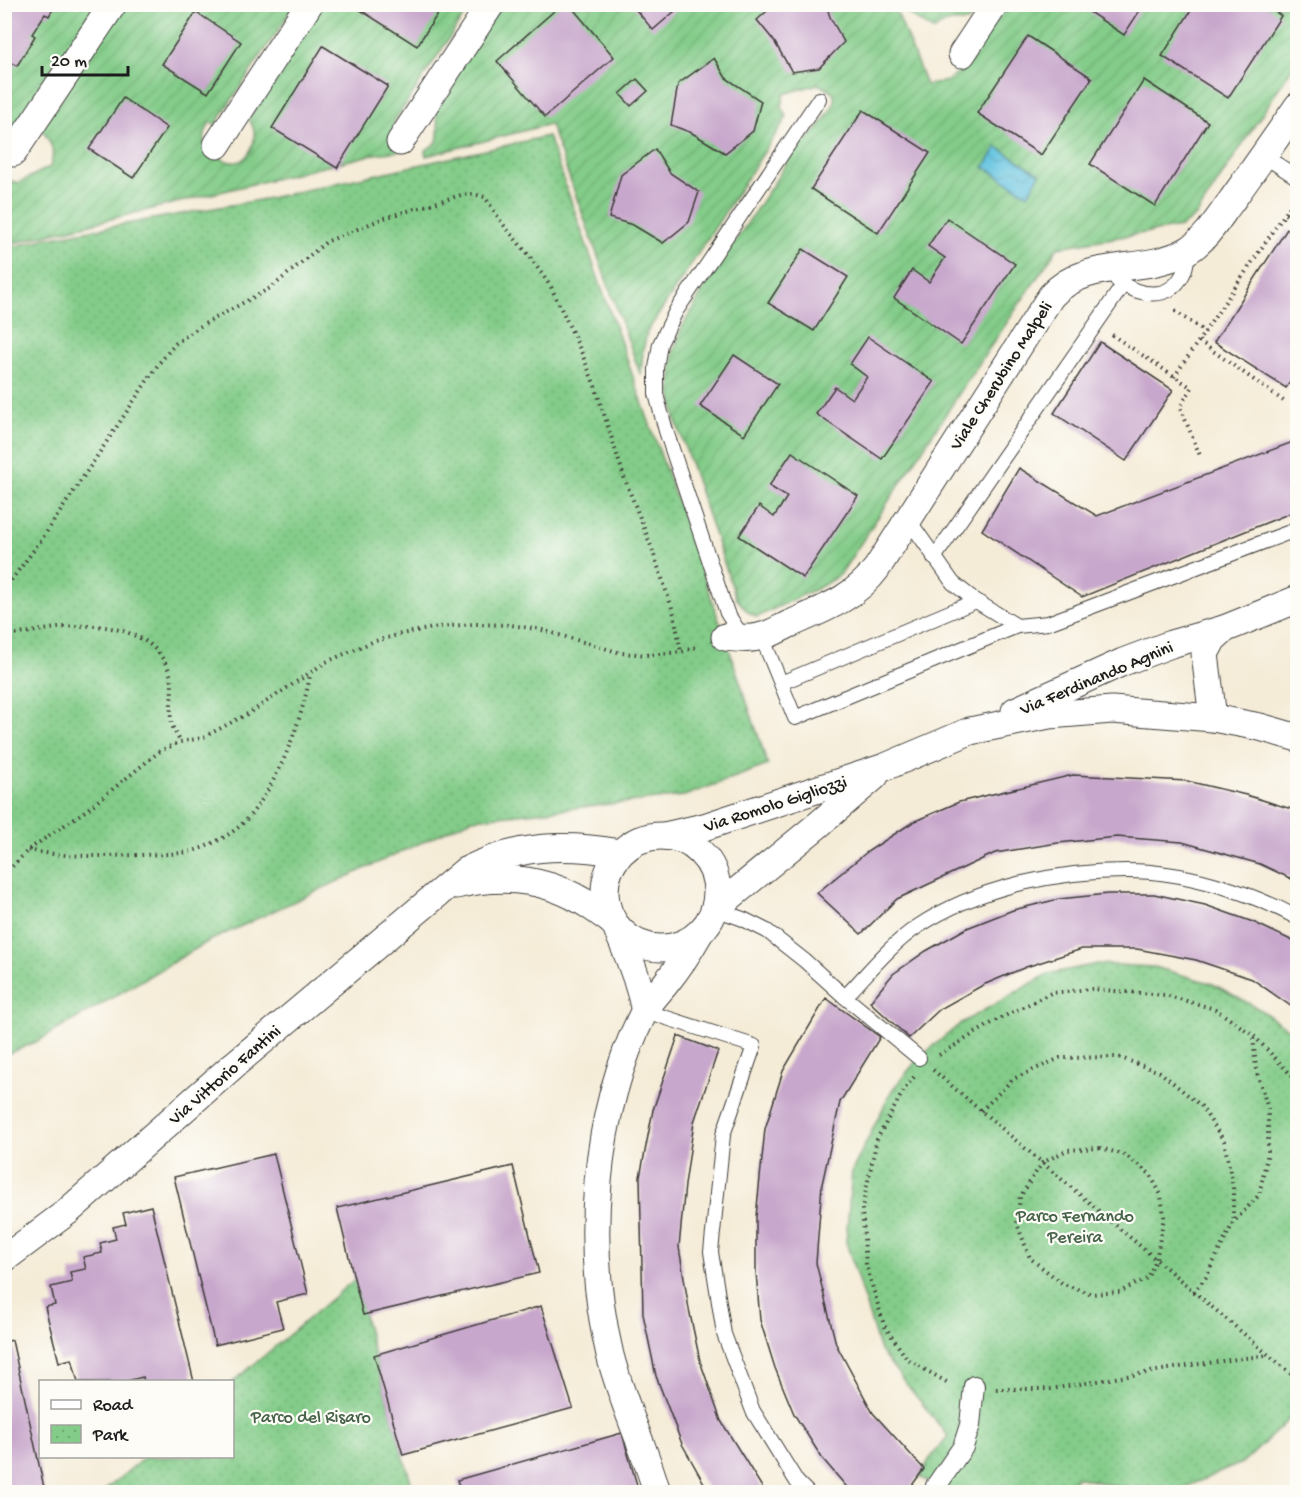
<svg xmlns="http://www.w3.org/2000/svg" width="1302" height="1497" font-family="'Gochi Hand',sans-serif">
  <defs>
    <pattern id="park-dots" width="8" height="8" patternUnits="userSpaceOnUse" patternTransform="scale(1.5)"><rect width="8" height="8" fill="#83cc89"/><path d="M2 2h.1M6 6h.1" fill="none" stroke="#71af76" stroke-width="1.8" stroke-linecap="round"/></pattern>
    <pattern id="garden-furrows" width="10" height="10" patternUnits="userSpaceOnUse" patternTransform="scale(1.5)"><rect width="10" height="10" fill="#83cc89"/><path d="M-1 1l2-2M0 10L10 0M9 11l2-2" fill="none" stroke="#71af76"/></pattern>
    <pattern id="water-waves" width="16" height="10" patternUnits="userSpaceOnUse" patternTransform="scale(1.5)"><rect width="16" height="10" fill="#62c3e0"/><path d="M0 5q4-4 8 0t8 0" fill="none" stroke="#54a7c0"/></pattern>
  </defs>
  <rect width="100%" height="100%" fill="#fdfcf7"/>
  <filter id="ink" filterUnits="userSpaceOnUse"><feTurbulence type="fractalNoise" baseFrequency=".0167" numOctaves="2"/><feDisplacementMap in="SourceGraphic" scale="12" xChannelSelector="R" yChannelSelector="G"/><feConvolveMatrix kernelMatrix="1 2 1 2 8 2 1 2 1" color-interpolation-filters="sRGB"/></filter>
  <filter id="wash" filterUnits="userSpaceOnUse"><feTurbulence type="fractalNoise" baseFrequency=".008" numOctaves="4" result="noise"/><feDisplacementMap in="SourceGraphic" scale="24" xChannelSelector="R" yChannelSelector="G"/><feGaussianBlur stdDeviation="1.35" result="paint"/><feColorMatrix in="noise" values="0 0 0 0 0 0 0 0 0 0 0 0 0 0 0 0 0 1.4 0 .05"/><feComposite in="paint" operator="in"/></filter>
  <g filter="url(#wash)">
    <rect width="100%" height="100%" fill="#f5ecd8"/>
    <g fill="url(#park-dots)" stroke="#507452" stroke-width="1.5">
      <polygon points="548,136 725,637 768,765 684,796 472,819 209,941 38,1041 5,1055 4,249 47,238 265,199"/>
      <polygon points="1097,964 1155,967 1213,984 1259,1009 1297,1035 1297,1050 1293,1055 1298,1061 1297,1412 1244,1462 1174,1492 1142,1492 1075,1477 1072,1492 946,1492 920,1477 929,1460 948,1436 880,1351 846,1242 852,1171 892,1090 919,1058 961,1023 1048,974"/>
      <polygon points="355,1279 374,1355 414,1492 103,1492 145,1457 232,1456 233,1382"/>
    </g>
    <g fill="url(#garden-furrows)" stroke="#507452" stroke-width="1.5">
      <polygon points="5,5 95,5 5,143"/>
      <path d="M123 5H295L215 125 210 122C207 129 202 136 206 144 211 153 226 164 237 162 248 160 256 143 254 132 254 128 251 123 249 119L320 5H471L394 122 393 129 408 150 375 154 5 245V179L18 183 50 167C56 152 51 141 41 129Z"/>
      <path d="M502 5H894L926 85 948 81 960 70 1005 5H1297V60L1196 216 1181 227 1058 247 972 374 840 575 820 587 757 617 749 613 736 598 675 418 671 391 673 354 681 329 704 289 798 146C815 137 826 117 835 102L833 92 818 84 784 94 782 107 787 117 647 332 643 351 641 376 550 124 426 156 425 151 437 142C439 129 440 121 432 110Z"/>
      <path d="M895 5H980L968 22C954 21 944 21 934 31Z"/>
    </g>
    <polygon fill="url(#water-waves)" stroke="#3f707e" stroke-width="1.5" points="997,147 1040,174 1028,195 984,167"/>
    <g id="blocks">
      <g fill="#c8a7cc">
        <polygon points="4,4 56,4 49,16 45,14 32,34 35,36 17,66 4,59"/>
        <polygon points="355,4 444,4 417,46 354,6"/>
        <polygon points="562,4 569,4 614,57 545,117 497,61"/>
        <polygon points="631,4 683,4 653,30"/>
        <polygon points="775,4 826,4 830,17 844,42 819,68 792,72 774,41 757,20"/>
        <polygon points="1077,4 1144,4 1124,35"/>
        <polygon points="1195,4 1264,4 1281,16 1228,98 1162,56"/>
        <polygon points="196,12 241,42 208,93 162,64"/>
        <polygon points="1028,36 1092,78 1041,155 977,113"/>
        <polygon points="323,46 388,86 337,168 272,128"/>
        <polygon points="714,58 726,78 761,101 753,131 725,153 692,133 671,125 678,84"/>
        <polygon points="637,79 648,91 631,106 620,94"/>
        <polygon points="1144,80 1208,122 1155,206 1090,164"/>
        <polygon points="123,98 167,128 133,178 89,149"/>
        <polygon points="863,110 930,153 878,233 811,189"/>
        <polygon points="655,149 670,173 699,192 689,222 663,243 633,225 609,218 621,175"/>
        <polygon points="947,218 1015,264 961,344 894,298 912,270 929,282 945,258 928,246"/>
        <polygon points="1287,229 1298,236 1298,370 1286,388 1214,342"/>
        <polygon points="803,249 848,277 814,331 768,303"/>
        <polygon points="868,337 934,382 882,459 816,414 835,387 852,399 867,377 850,364"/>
        <polygon points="1100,342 1173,390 1126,461 1054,413"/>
        <polygon points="734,355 778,384 744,435 700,406"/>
        <polygon points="1298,440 1298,510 1082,597 982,530 1019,468 1097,516"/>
        <polygon points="792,452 858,496 803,578 739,536 759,506 774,517 787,497 769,486"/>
        <polygon points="1073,775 1187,781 1246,795 1298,811 1298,882 1260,864 1182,842 1117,837 1058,843 995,853 897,899 861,934 817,893 867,852 913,822 959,802"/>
        <polygon points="1108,894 1154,894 1205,905 1253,922 1295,942 1298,944 1298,1011 1252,979 1196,960 1137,949 1082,949 1026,967 983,985 940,1009 909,1038 870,1002 893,974 926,951 967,928 1013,910 1059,899"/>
        <polygon points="826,998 880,1037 840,1102 822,1184 816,1263 836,1344 873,1413 924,1469 907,1492 851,1492 822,1458 794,1414 775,1368 760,1320 756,1272 756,1217 765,1129 783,1071"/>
        <polygon points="678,1036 718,1051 694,1122 685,1185 679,1247 689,1309 700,1361 721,1421 765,1492 709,1492 682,1444 656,1376 643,1314 640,1177 653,1110"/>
        <polygon points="274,1154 308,1294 276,1302 283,1328 215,1345 174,1177"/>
        <polygon points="513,1166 539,1273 363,1315 337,1208"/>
        <polygon points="151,1206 194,1382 144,1382 143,1377 123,1382 78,1382 72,1359 59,1362 45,1307 55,1305 51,1287 72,1282 70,1272 86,1269 83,1257 102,1253 100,1243 116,1239 113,1227 126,1224 123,1213"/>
        <polygon points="541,1306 573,1408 403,1455 374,1355"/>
        <polygon points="12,1340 45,1492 5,1492 5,1342"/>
        <polygon points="622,1433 639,1492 461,1492 457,1480"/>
      </g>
    </g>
  </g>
  <g filter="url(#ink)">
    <use href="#blocks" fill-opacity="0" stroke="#3d3b38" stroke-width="1.5"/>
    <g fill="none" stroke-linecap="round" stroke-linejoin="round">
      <defs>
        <g id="service">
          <polyline points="1264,156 1298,178"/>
          <path d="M1117 280C1138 296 1169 302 1183 274 1187 267 1187 258 1188 250"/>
          <polyline points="934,558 1123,285"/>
          <polyline points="1017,626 1048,623 1298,529"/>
          <polyline points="762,637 795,718 1017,626 976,601 953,583 908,519"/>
          <polyline points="743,638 727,613 666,431 656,394 656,368 660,344 676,311 819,99"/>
          <polyline points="781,683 976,601"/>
          <polyline points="715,909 743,919 767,931 805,961 845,997 919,1058"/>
          <path d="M845 997C868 973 889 946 917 927 977 887 1056 871 1127 871 1184 871 1248 891 1298 918"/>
          <polyline points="645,1011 754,1046 723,1135 711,1252 724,1334 753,1411 797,1482 807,1492"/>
        </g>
        <polyline id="pedestrian" points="936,1486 963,1447 970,1425 974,1386"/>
        <g id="minor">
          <polyline points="962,54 995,4"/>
          <polyline points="400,142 491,4"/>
          <polyline points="217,145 309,4"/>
          <polyline points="13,153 113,4"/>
          <path d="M725 637C737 638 750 640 762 636 772 634 782 627 792 623 824 609 856 597 877 568L1051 296C1086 257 1144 275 1187 251 1206 240 1219 217 1232 200 1254 169 1276 138 1298 106"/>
          <polyline points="1015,711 1123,662 1171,644 1224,629 1298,599"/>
          <polyline points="1213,718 1205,654 1213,639 1224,629"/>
          <circle cx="661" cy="892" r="56"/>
          <polyline points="665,836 704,827 885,767 970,731 1049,715 1112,710 1213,718 1260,727 1298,738"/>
          <path d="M456 885C507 873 553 879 596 910 601 914 610 919 614 924 618 928 619 936 622 941 632 964 640 986 645 1011"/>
          <polyline points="715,909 818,825 875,776"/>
          <path d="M4 1259 67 1212 235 1064 465 871C517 845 563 843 620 853"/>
          <path d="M657 1492C644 1446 622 1402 610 1355 584 1246 593 1113 644 1012 649 1002 659 992 666 983 678 968 689 952 699 934"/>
        </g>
      </defs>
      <use href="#service" stroke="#3d3b38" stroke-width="16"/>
      <use href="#pedestrian" stroke="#3d3b38" stroke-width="22"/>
      <use href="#minor" stroke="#3d3b38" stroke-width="29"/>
      <g stroke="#3d3b38" stroke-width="4" stroke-dasharray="1.5 4.5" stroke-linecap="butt">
        <polyline points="1285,214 1298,222"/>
        <polyline points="1175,311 1205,332"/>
        <polyline points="1112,335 1192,388 1180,407 1201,458"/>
        <polyline points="1199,341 1285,402"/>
        <polyline points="1174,377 1295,199"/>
        <polyline points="4,590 42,539 159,363 176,343 199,327 272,287 326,242 384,218 461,195 473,194 485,197 502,223 530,257 551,287 580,349 595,386 624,477 651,546 674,614 681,652"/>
        <path d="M4 636C53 630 100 614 145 641 158 649 168 664 171 678 174 693 168 711 172 725 174 731 178 736 180 742"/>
        <path d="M28 850C68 858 100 856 141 855 159 854 179 855 196 850 206 847 220 840 229 834 271 808 302 722 310 675"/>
        <polyline points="4,875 28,850 88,809 160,751 180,742 202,738 251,712 326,662 372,642 401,634 439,627 474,624 511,625 542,630 621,653 649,655 681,652 699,646"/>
        <polyline points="939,1055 997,1020 1051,993 1091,989 1165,995 1215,1009 1253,1035 1298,1082"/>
        <polyline points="933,1070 1298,1380"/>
        <polyline points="914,1077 905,1088 877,1139 862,1209 866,1265 884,1325 907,1359 950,1384"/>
        <polyline points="981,1111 1013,1079 1060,1058 1118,1057 1160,1072 1201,1106 1224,1141 1233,1186 1233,1223"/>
        <polygon points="1100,1148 1125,1155 1150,1174 1161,1195 1164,1217 1156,1260 1147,1278 1120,1292 1092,1294 1063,1284 1030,1258 1017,1224 1020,1197 1042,1163 1067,1150"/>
        <polyline points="1194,1292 1206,1277 1233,1223 1259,1195 1268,1152 1268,1109 1256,1069 1253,1036"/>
        <polyline points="1292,1375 1298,1367"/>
        <polyline points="996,1389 1051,1389 1192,1365 1268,1355"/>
      </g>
      <use href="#service" stroke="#fff" stroke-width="14"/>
      <use href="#pedestrian" stroke="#fff" stroke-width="20"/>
      <use href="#minor" stroke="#fff" stroke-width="27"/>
    </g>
  </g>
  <g text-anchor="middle" stroke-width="4.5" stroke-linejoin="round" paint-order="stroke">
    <g font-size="18" fill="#1c1c1c" stroke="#fdfcf7">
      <text transform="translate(1000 375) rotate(-57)" y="6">Viale Cherubino Malpeli</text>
      <text transform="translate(1096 677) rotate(-23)" y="6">Via Ferdinando Agnini</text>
      <text transform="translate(775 803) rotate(-18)" y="6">Via Romolo Gigliozzi</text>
      <text transform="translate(224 1074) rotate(-41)" y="6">Via Vittorio Fantini</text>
    </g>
    <g font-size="18" fill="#456248" stroke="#fdfcf7">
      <text x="1075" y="1221">Parco Fernando<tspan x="1075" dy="21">Pereira</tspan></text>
      <text x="311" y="1422">Parco del Risaro</text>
    </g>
  </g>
  <rect width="1302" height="1497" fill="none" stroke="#fdfcf7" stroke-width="24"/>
  <rect x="39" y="1380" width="195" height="78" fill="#fdfcf7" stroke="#a3a29f" stroke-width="1.5"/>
  <rect x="51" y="1400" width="30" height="9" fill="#ffffff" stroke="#a3a29f" stroke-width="1.5"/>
  <text x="93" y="1410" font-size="18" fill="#1c1c1c">Road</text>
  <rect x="51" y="1425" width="30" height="18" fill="url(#park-dots)" stroke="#a3a29f" stroke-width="1.5"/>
  <text x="93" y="1440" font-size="18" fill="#1c1c1c">Park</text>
  <path d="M42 66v9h86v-9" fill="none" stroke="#1c1c1c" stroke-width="3"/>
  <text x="51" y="66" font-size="18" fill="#1c1c1c" stroke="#fdfcf7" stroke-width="4.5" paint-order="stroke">20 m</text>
</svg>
